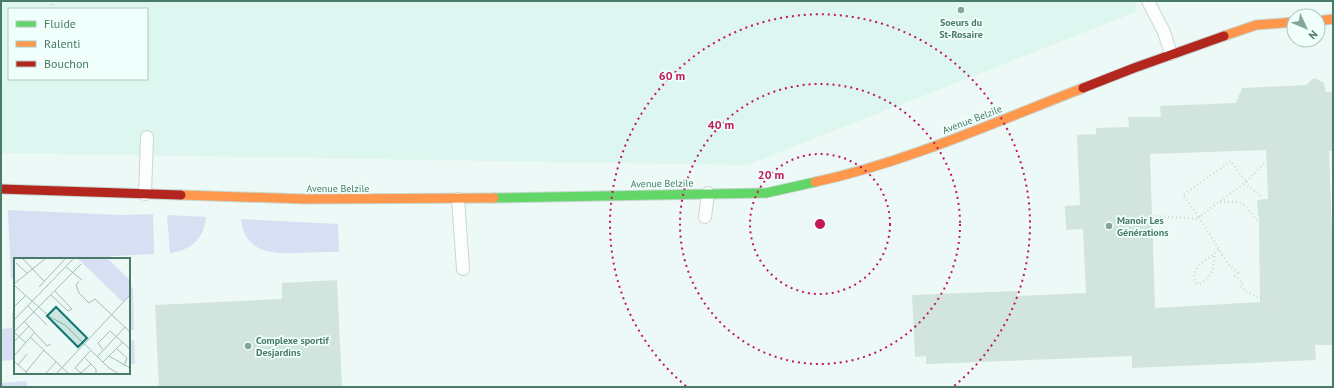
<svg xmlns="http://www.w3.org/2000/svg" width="1334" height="388" font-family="'PT Sans',sans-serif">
  <rect width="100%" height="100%" fill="#edf9f6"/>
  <path fill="#ddf6ef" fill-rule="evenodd" d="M1 1H1136V12L747 165 1 153ZM9 9H147V79H9Z"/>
  <g fill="#d6e0f2">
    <polygon points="8,210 122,215 153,214 154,254 113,256 101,259 15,259 15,281 11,278"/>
    <path d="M167 215 206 217C204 239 191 250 170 253Z"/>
    <path d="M241 219 338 224 339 252C326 252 314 252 301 253 273 254 245 254 241 219Z"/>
    <polygon points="133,287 134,330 129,330 129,288"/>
    <polygon points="12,312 15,315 15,368 14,369 13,360 1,361 1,329 12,328"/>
    <polygon points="134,340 135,364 129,364 129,341"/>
    <polygon points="27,381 27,387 1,387 1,383"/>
  </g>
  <g fill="#d1e4de" fill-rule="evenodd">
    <path d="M1314 78 1324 83 1326 92H1333V151H1329L1333 261V345H1315L1316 360 1132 368V356L926 364V356L915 357 912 295 1017 291V296L1086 293 1083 229 1066 230 1065 206 1080 205 1077 135 1096 134V128L1129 127 1128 117H1161L1160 106 1236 103 1242 88 1306 85ZM1266 150 1268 199 1257 200 1259 222 1260 302 1155 308 1150 154Z"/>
    <polygon points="337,280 342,387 159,387 155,305 282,299 282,283"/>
  </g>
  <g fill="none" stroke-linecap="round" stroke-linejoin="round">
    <defs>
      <g id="lane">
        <polyline points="1148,1 1164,32 1171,54"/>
        <polyline points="145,194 147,137"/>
        <polyline points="458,199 463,269"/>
        <polyline points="705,217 708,193"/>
      </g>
      <polyline id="fast" points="494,198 766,193 815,182"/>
      <g id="slow">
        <polyline points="1318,21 1333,19"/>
        <polyline points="1224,36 1256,25 1294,22"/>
        <path d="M815 182C907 162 995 122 1083 88"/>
        <polyline points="181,195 305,199 494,198"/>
      </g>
      <g id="jam">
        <polyline points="1083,88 1134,68 1224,36"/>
        <polyline points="1,189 181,195"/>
      </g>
    </defs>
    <use href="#lane" stroke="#c9d7d2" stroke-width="14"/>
    <use href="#fast" stroke="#c6d6d1" stroke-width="11"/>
    <use href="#slow" stroke="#c6d6d1" stroke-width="11"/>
    <use href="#jam" stroke="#c6d6d1" stroke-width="11"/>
    <g stroke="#ccdad4" stroke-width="2.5" stroke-dasharray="1 3" stroke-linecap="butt">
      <polyline points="52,9 52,4"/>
      <polyline points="1261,196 1247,185 1246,182 1199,217 1183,195 1231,161 1246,182 1266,162"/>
      <polyline points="1220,202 1237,202 1243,204 1259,222"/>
      <polyline points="1152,216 1200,219"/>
      <polyline points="1199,217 1228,264 1238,273 1235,276 1243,283 1240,286 1248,293 1268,301 1268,307"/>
      <path d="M1214 256C1214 270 1212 275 1200 284L1196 283C1188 266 1211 259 1219 249"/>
    </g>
    <use href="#lane" stroke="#fcfefe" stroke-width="12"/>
    <use href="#fast" stroke="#63d668" stroke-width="9"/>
    <use href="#slow" stroke="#ff974d" stroke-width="9"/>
    <use href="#jam" stroke="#b3261e" stroke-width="9"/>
  </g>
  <g fill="none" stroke="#c2185b" stroke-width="2" stroke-dasharray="2 4">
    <circle cx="820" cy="224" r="70"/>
    <circle cx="820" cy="224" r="140"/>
    <path d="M686 386A210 210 0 1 1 954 386"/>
  </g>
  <g fill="#82a798" stroke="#f0fffc" stroke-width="1.5">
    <circle cx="961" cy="10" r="4"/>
    <circle cx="1109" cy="226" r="4"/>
    <circle cx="248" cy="346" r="4"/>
  </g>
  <g text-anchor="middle" stroke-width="3.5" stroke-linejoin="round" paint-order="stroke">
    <g font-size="10" font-weight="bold" fill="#497b66" stroke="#f0fffc" text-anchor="start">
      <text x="961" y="26" text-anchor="middle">Soeurs du<tspan x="961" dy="12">St-Rosaire</tspan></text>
      <text x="1117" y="224">Manoir Les<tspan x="1117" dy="12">Générations</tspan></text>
      <text x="256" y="344">Complexe sportif<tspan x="256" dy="12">Desjardins</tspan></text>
    </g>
    <g font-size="10" fill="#497b66" stroke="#f0fffc">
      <text transform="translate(972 119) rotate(-21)" y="4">Avenue Belzile</text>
      <text transform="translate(662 183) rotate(-1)" y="4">Avenue Belzile</text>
      <text x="338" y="192">Avenue Belzile</text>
    </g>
  </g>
  <g transform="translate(14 258)">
    <rect width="116" height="116" fill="#edf9f6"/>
    <path d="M63 0H93L116 22V36L109 44Z" fill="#d6e0f2"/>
    <path fill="none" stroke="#a1bfb3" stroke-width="1" d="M8 0 30 23M2 5 13 15M52 9 68 22M65 23 62 27 65 35 75 45 81 41 116 74M0 26 32 0M0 27 36 59 51 67 95 110 105 116M25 29 52 0M37 37 54 53 58 51 41 33M14 48 33 67M0 49 12 37M0 62 60 0M10 63 33 88 37 86M0 74 67 6M0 74 12 85M16 79 55 116M0 84 15 68M102 90 113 100 110 108M89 92 84 85 96 73 116 91M76 93 61 110 67 115 77 106M0 98 21 74M95 98 116 110M70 99 82 111V116M83 99 111 69M0 103 14 116M89 104 109 84M4 107 13 96M12 114 30 92M31 116 42 104M42 116 116 37"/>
    <path fill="#0f766e" fill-opacity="0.15" stroke="#0f766e" stroke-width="2" d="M42 49 73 80 64 89 33 58Z"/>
    <rect width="116" height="116" fill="none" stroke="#497b66" stroke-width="2"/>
  </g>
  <circle cx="820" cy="224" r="6" fill="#c2185b" stroke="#f0fffc" stroke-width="2"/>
  <g font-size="12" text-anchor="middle" font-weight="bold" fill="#c2185b" stroke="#f0fffc" stroke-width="3.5" stroke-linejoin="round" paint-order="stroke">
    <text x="672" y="80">60 m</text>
    <text x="721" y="129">40 m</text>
    <text x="771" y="179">20 m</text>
  </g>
  <rect width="1334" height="388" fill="none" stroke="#497b66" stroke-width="4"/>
  <rect x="8" y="8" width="140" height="72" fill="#f0fffc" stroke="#adcac0"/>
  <rect x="16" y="21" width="20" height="6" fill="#63d668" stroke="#adcac0"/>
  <text x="44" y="28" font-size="12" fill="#497b66">Fluide</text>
  <rect x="16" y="41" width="20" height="6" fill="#ff974d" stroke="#adcac0"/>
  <text x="44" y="48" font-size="12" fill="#497b66">Ralenti</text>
  <rect x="16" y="61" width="20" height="6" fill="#b3261e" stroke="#adcac0"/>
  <text x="44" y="68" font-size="12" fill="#497b66">Bouchon</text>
  <g transform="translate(1306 28) rotate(134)"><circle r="19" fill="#f0fffc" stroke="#adcac0"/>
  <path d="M0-3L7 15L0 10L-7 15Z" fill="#82a798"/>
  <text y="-6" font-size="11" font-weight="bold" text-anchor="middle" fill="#497b66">N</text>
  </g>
</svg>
